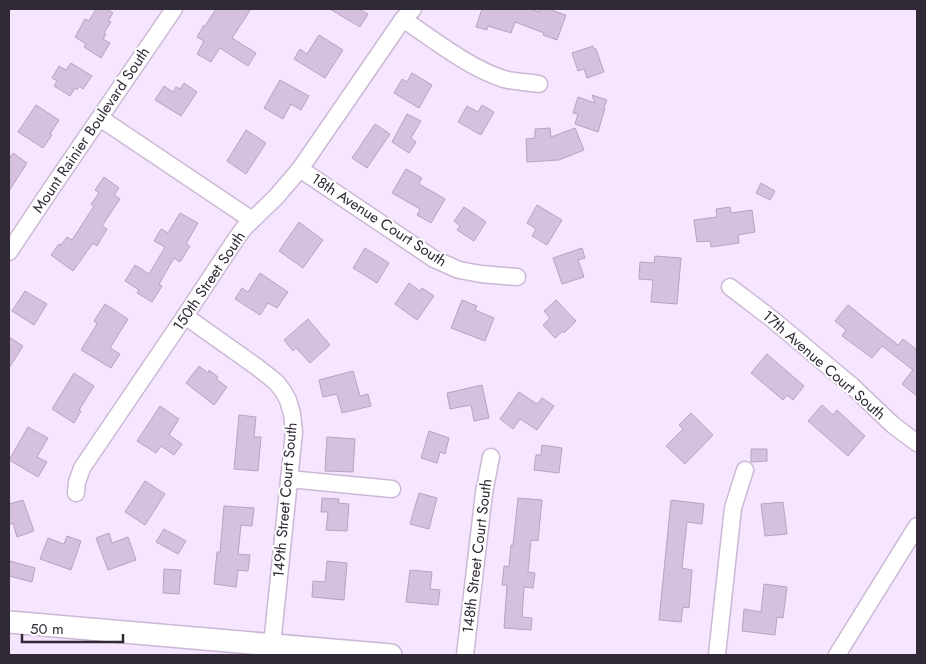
<svg xmlns="http://www.w3.org/2000/svg" width="926" height="664" font-family="Jost,sans-serif">
  <rect width="100%" height="100%" fill="#f5e5fe"/>
  <g fill="#d5c1df" stroke="#b7a3c0">
    <polygon points="96,9 106,9 113,13 108,21 111,22 104,33 106,34 103,39 110,43 101,58 84,47 86,44 75,37 85,19 89,21"/>
    <polygon points="216,9 251,9 232,38 256,53 248,66 220,48 211,62 197,54 204,41 197,37 204,25 205,26"/>
    <polygon points="330,9 359,9 368,14 360,27"/>
    <polygon points="482,9 530,9 539,12 540,9 548,9 566,15 557,40 543,35 544,33 515,22 511,33 488,26 487,30 476,27"/>
    <polygon points="319,35 343,50 325,78 294,59 300,49 307,54"/>
    <polygon points="593,46 594,49 596,49 604,72 587,78 584,69 578,71 572,53"/>
    <polygon points="71,63 92,76 83,89 79,86 77,90 75,88 70,96 54,86 57,81 52,78 59,66 66,70"/>
    <polygon points="412,73 432,85 419,108 394,93 402,79 407,82"/>
    <polygon points="280,80 309,96 301,110 291,104 283,119 264,108"/>
    <polygon points="184,83 197,92 181,116 155,100 164,86 173,92 176,87 180,89"/>
    <polygon points="592,95 607,100 604,107 605,108 598,132 575,124 578,114 573,113 578,97 595,103"/>
    <polygon points="36,105 59,120 50,134 52,135 43,148 18,132"/>
    <polygon points="482,105 494,112 481,135 458,122 467,106 478,112"/>
    <polygon points="407,114 421,121 411,138 416,142 409,153 392,142"/>
    <polygon points="375,124 390,134 367,168 352,158"/>
    <polygon points="550,128 551,137 575,128 584,150 559,160 527,162 526,139 535,138 535,129"/>
    <polygon points="246,130 266,143 246,174 227,161"/>
    <polygon points="13,153 27,163 9,191 9,160"/>
    <polygon points="406,169 422,178 419,184 445,199 431,223 417,215 420,209 392,193"/>
    <polygon points="104,177 119,188 114,195 120,199 102,226 107,229 97,246 93,243 73,271 51,255 59,244 61,245 67,237 72,240 94,206 91,204 99,193 95,190"/>
    <polygon points="761,183 775,191 770,200 756,193"/>
    <polygon points="537,205 562,220 547,245 532,236 536,229 527,223"/>
    <polygon points="464,207 486,222 474,241 457,230 460,226 454,221"/>
    <polygon points="730,207 731,213 752,210 755,232 738,235 739,243 711,247 710,241 697,242 694,220 717,217 716,209"/>
    <polygon points="180,213 198,223 186,244 190,246 180,262 174,258 159,284 162,286 152,302 137,293 139,290 125,281 135,265 149,274 165,247 154,241 161,229 168,233"/>
    <polygon points="299,222 323,240 303,268 279,251"/>
    <polygon points="365,248 389,263 377,283 353,268"/>
    <polygon points="582,248 585,258 578,260 584,277 562,284 553,258"/>
    <polygon points="655,256 681,258 677,304 651,302 653,280 639,279 640,262 654,263"/>
    <polygon points="260,273 288,292 277,308 268,303 260,315 235,299 242,288 248,292"/>
    <polygon points="409,283 420,291 422,288 434,296 417,320 395,304"/>
    <polygon points="25,291 47,304 34,325 12,311"/>
    <polygon points="462,300 477,306 475,310 494,318 485,341 451,328"/>
    <polygon points="556,300 576,321 564,333 563,331 555,338 543,325 550,318 544,311"/>
    <polygon points="105,304 128,319 110,348 120,354 111,368 81,350 97,324 94,321"/>
    <polygon points="848,305 898,345 903,339 917,350 917,396 902,384 913,370 882,346 872,358 842,336 846,330 835,321"/>
    <polygon points="308,319 330,345 310,363 296,348 293,351 284,340"/>
    <polygon points="9,337 23,346 9,368"/>
    <polygon points="767,354 804,386 793,400 787,395 783,400 751,373"/>
    <polygon points="199,366 208,373 209,370 218,377 216,379 227,387 214,405 186,383"/>
    <polygon points="353,371 360,396 368,394 371,406 342,413 337,394 323,397 319,380"/>
    <polygon points="74,373 94,386 79,410 81,411 74,423 52,409"/>
    <polygon points="482,385 489,418 474,421 471,405 450,409 447,393"/>
    <polygon points="519,392 537,404 542,398 554,406 537,430 520,419 513,429 500,419"/>
    <polygon points="822,405 833,415 837,410 865,436 848,456 808,421"/>
    <polygon points="160,406 179,419 169,435 182,444 174,455 161,446 156,453 137,441"/>
    <polygon points="691,413 713,435 685,464 666,446 683,429 679,425"/>
    <polygon points="239,415 256,417 254,437 261,437 258,471 234,469"/>
    <polygon points="28,427 48,438 37,457 47,462 38,477 9,460"/>
    <polygon points="429,431 449,438 445,454 440,452 437,463 421,458"/>
    <polygon points="327,437 355,439 353,472 325,471"/>
    <polygon points="542,445 562,448 559,473 534,470 536,455 541,455"/>
    <polygon points="751,449 767,449 767,461 751,462"/>
    <polygon points="145,481 165,494 145,525 125,512"/>
    <polygon points="419,493 437,498 429,529 410,524"/>
    <polygon points="322,498 339,499 338,503 349,504 347,531 326,530 328,512 321,512"/>
    <polygon points="518,498 542,500 538,541 531,540 528,572 535,573 533,588 524,587 522,617 532,618 531,630 504,628 507,585 502,585 504,566 509,567 511,545 513,545"/>
    <polygon points="23,500 34,531 17,537 13,523 9,525 9,504"/>
    <polygon points="671,500 704,504 702,524 687,522 682,568 692,570 689,608 683,607 681,622 659,620"/>
    <polygon points="783,502 787,534 765,536 761,504"/>
    <polygon points="224,506 254,508 252,526 241,525 238,554 250,555 248,571 238,570 236,587 214,584 217,552 220,552"/>
    <polygon points="164,529 186,541 178,554 156,542"/>
    <polygon points="109,533 112,543 128,537 136,560 108,570 96,538"/>
    <polygon points="67,536 81,541 71,570 40,559 48,538 64,544"/>
    <polygon points="10,561 35,568 32,582 9,576 9,568"/>
    <polygon points="327,561 347,563 344,600 312,597 313,581 325,582"/>
    <polygon points="164,569 181,570 179,594 163,593"/>
    <polygon points="410,570 432,572 430,589 440,590 438,605 406,602"/>
    <polygon points="764,584 787,587 783,618 777,617 775,635 742,631 744,609 761,612"/>
  </g>
  <g fill="none" stroke-linecap="round" stroke-linejoin="round">
    <defs>
      <g id="minor">
        <path d="M403 19C432 39 471 69 504 79 515 82 528 82 539 84"/>
        <polyline points="100,118 252,220"/>
        <polyline points="300,169 434,259 459,270 481,274 517,277"/>
        <polyline points="9,252 51,189 174,9"/>
        <polyline points="730,287 772,319 852,386 893,425 917,443"/>
        <polyline points="185,316 257,367 276,382 283,391 288,400 292,414 294,432 272,645"/>
        <polyline points="289,479 392,489"/>
        <polyline points="76,493 77,482 82,468 185,316 236,239 244,228 276,197 300,169 403,19 413,9"/>
        <polyline points="465,655 484,493 491,457"/>
        <polyline points="717,655 733,508 745,470"/>
        <polyline points="837,655 917,526"/>
      </g>
      <polyline id="major" points="9,622 391,655"/>
    </defs>
    <use href="#minor" stroke="#ccb8d5" stroke-width="19"/>
    <use href="#major" stroke="#ccb8d5" stroke-width="24"/>
    <use href="#minor" stroke="#fff" stroke-width="16"/>
    <use href="#major" stroke="#fff" stroke-width="21"/>
  </g>
  <g text-anchor="middle" stroke-width="4" stroke-linejoin="round" paint-order="stroke">
    <g font-size="15" fill="#312935" stroke="#fff">
      <text transform="translate(91 130) rotate(-56)" y="5">Mount Rainier Boulevard South</text>
      <text transform="translate(379 220) rotate(33)" y="5">18th Avenue Court South</text>
      <text transform="translate(209 281) rotate(-56)" y="5">150th Street South</text>
      <text transform="translate(824 365) rotate(41)" y="5">17th Avenue Court South</text>
      <text transform="translate(285 500) rotate(-85)" y="5">149th Street Court South</text>
      <text transform="translate(477 556) rotate(-83)" y="5">148th Street Court South</text>
    </g>
  </g>
  <rect width="926" height="664" fill="none" stroke="#312935" stroke-width="20"/>
  <path d="M22 634v8h101v-8" fill="none" stroke="#312935" stroke-width="2.5"/>
  <text x="30" y="634" font-size="15" fill="#312935" stroke="#ffffff" stroke-width="4" paint-order="stroke">50 m</text>
</svg>
